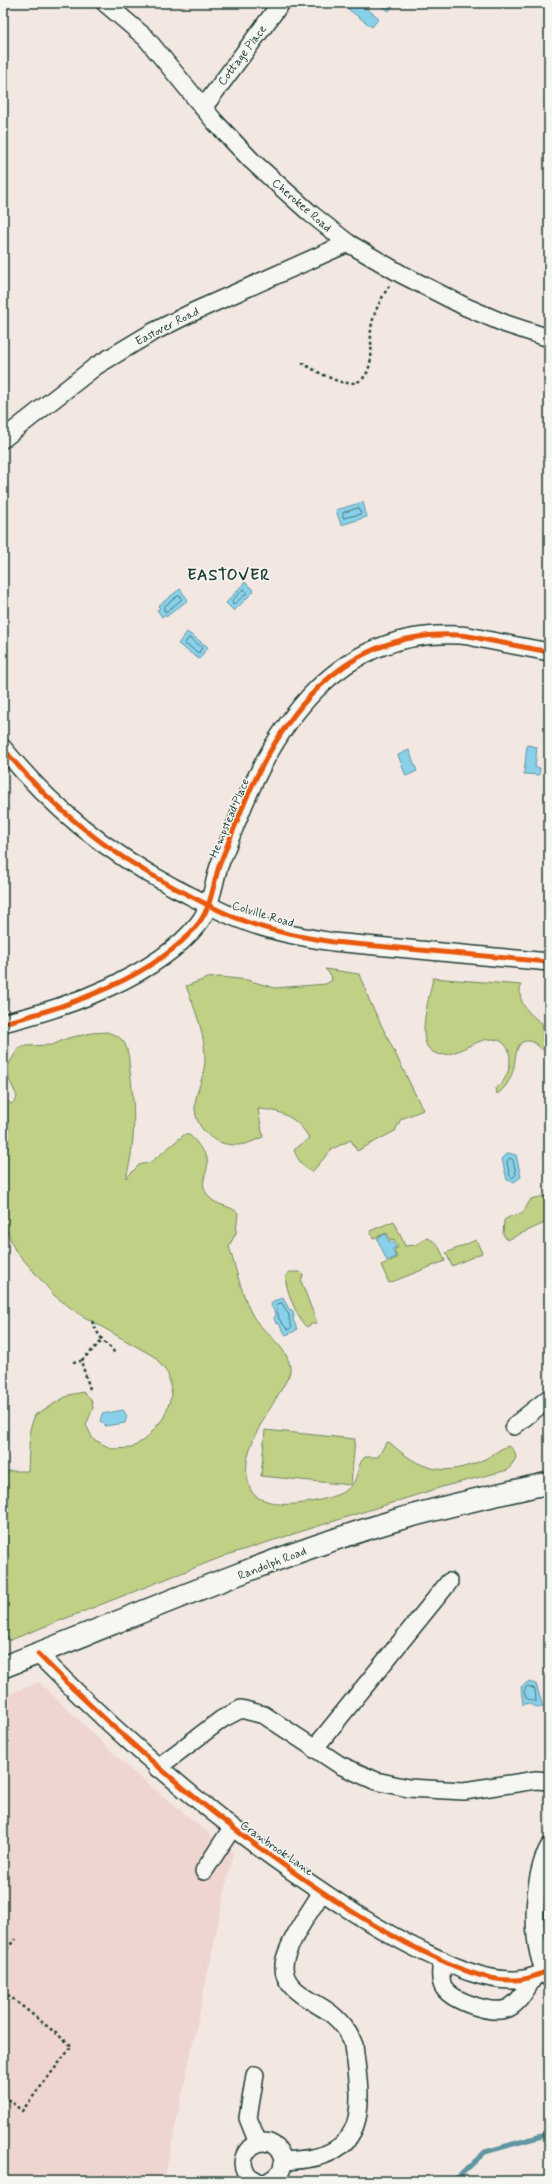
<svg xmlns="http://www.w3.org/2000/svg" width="552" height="2184" font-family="Mynerve,sans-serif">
  <rect width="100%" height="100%" fill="#f3e7e2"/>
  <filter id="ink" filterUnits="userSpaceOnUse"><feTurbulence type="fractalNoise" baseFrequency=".025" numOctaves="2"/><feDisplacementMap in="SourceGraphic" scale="8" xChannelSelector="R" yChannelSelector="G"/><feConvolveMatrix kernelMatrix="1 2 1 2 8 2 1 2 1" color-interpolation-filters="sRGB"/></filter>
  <g filter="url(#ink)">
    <polygon fill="#efd5cf" points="39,1682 131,1770 233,1853 164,2181 3,2181 3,1697"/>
    <g fill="#c0d186" stroke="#70875d">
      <path d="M325 969 359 974 370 1002 423 1110 401 1119 395 1131 357 1151 351 1140 332 1149 312 1172C303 1166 298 1161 294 1150L309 1138C298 1118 281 1110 258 1109L263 1137C255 1140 247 1145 237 1145 211 1146 190 1124 196 1098 199 1085 205 1073 205 1059 205 1034 195 1009 186 986L208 978 221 977 247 980 275 988 326 984 332 980 331 975Z"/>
      <path d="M433 978 521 985C516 1002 530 1015 542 1023L543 1036 547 1052C540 1050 537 1042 529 1041 514 1039 516 1062 513 1071 510 1080 505 1089 497 1094L496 1088C510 1080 518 1047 498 1040 476 1033 448 1068 429 1049 417 1036 430 995 433 978Z"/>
      <path d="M107 1032C113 1034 119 1036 123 1041 129 1049 129 1062 130 1071 135 1108 136 1142 126 1178L139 1165 151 1162 185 1134C190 1134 194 1139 197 1143 200 1148 206 1153 207 1158 211 1172 196 1181 209 1197 216 1206 230 1205 238 1213L236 1233 229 1246C234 1263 246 1310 257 1322 268 1335 289 1350 290 1368 291 1375 284 1384 281 1390 267 1415 243 1446 247 1476 250 1496 255 1498 274 1503 289 1508 341 1499 351 1486 359 1477 357 1463 365 1457H378L386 1443 389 1442C421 1471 445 1478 485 1459 494 1455 499 1448 509 1446L514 1450 516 1458 508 1470 445 1486 227 1555 8 1641 9 1637 3 1639V1471H28L30 1429 35 1415 69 1395 83 1392 91 1399 93 1408 86 1425 93 1439 112 1449 132 1448 148 1437 164 1417 172 1395 168 1374 155 1357 79 1314 55 1296 15 1250 3 1222V1108H5L4 1097 11 1104 16 1100 17 1096 8 1077V1069L10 1062 18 1049 25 1046 52 1045 68 1038 92 1033Z"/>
      <polygon points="549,1195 549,1221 507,1240 503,1234 504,1220 511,1216 522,1214 531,1199"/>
      <path d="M394 1221 405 1246 415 1245 427 1238C438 1241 441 1251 445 1261L389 1283 381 1265 397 1258 394 1249 398 1248 394 1239 390 1240 387 1233 373 1238 370 1231Z"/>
      <polygon points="476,1240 482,1253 452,1266 446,1253"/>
      <path d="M290 1272H300L303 1275 301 1281 317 1323 311 1324 307 1327C299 1323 283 1284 286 1275Z"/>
      <polygon points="265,1430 355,1439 351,1485 261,1476"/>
    </g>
    <g fill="#89d1ea" stroke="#5f96a1">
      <polygon points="352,3 359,3 379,18 372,27 348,9"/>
      <polygon points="381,3 395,3 389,11 380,5"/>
      <polygon points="363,502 367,517 341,525 336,510"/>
      <polygon points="245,582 254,591 234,611 226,603"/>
      <polygon points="180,589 188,600 166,617 165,615 162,617 157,610 160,608 158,606"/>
      <polygon points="187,632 208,647 199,659 178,644"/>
      <polygon points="527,745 537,747 535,767 540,768 539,775 524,774"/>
      <polygon points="409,750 417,771 406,776 398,755"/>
      <polygon points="508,1153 516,1155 521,1177 514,1182 507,1180 502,1159"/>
      <polygon points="386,1234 389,1242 393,1241 396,1248 392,1249 396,1257 387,1261 377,1238"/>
      <polygon points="283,1298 289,1309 292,1310 294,1316 293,1319 297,1329 295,1331 286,1335 279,1324 276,1323 274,1318 276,1315 271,1305 273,1301"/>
      <polygon points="123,1410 127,1416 125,1423 105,1426 105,1424 100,1421 102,1414"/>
      <polygon points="528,1682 536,1684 543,1707 537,1708 528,1703 523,1705 521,1687"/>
    </g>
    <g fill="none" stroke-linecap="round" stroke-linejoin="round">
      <g stroke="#49787d" stroke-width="1">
        <polygon points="359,508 361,514 343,518 343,513"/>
        <polygon points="244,589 247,593 233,605 232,601"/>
        <polygon points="178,596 181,596 181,600 167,611 164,611 164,607"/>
        <polygon points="189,638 202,647 199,653 185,644"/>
        <polygon points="510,1158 513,1160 516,1174 513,1178 510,1176 507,1162"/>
        <polygon points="282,1303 289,1315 289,1319 292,1327 288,1330 279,1319 276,1305"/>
        <polygon points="528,1686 535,1689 536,1702 526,1698 524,1691"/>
      </g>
      <polyline stroke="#5f96a1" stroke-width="5" points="454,2181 485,2152 549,2134"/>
      <defs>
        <g id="minor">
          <polyline points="105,3 146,38 215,122 251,160 310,213 348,243 401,274 466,307 506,324 549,338"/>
          <polyline points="203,108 281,3"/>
          <polyline points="3,439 96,366 151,333 193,312 348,243"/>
          <path d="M3 748C52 808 104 850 173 887 195 898 216 910 239 919 268 931 302 937 333 942L549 962"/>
          <path d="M3 1023C66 1008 157 976 198 924 211 908 213 885 219 866 225 851 231 836 237 821 276 722 338 629 458 635 468 635 478 638 487 640 508 644 528 648 549 652"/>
          <polyline points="514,1426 549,1398"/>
          <path d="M38 1654C117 1734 200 1807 292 1871 334 1900 376 1929 422 1951 451 1965 482 1981 515 1980 526 1980 536 1976 545 1972"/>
          <polyline points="314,1749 449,1582"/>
          <polyline points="157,1768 222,1719 241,1709 264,1715 340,1765 376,1781 408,1788 464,1791 536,1780 549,1781"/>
          <path d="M549 1847C532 1877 529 1949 549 1978"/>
          <polyline points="204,1871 232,1828"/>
          <path d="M442 1960C441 1969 439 1980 444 1988 453 2001 490 2014 506 2009 519 2005 527 1987 534 1977"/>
          <polyline points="255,2075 248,2118 258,2143"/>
          <path d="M283 2161C295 2160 308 2160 320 2156 373 2141 358 2086 354 2045 349 2031 338 2018 326 2010 308 1998 278 1987 285 1959 291 1938 310 1911 322 1892"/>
          <path d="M257 2181C225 2167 256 2127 277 2148 280 2152 283 2157 283 2162 283 2171 277 2177 269 2181"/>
        </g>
        <path id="major" d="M3 1667C131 1618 259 1561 390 1522 443 1506 496 1495 549 1483"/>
      </defs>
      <use href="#minor" stroke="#1f3d34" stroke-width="20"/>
      <use href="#major" stroke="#1f3d34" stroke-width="24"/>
      <g stroke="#1f3d34" stroke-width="2.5" stroke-dasharray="3 3" stroke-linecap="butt">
        <path d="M302 363C322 374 363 402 370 363 373 352 370 340 371 329 373 313 381 299 389 286"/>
        <path d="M92 1321C95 1329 99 1335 104 1342 109 1347 113 1348 115 1355"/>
        <polyline points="73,1362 81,1361"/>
        <polyline points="90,1389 81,1361 103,1340"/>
        <polyline points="3,1954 15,1939"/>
        <polyline points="3,1991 72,2046 22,2111 3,2095"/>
      </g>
      <use href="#minor" stroke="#f6f6f2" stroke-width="17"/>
      <use href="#major" stroke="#f6f6f2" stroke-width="21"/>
      <defs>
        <g id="cycleway">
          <path d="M3 748C52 808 104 850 173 887 195 898 216 910 239 919 268 931 302 937 333 942L549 962"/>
          <path d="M3 1023C66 1008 157 976 198 924 211 908 213 885 219 866 225 851 231 836 237 821 276 722 338 629 458 635 468 635 478 638 487 640 508 644 528 648 549 652"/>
          <path d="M38 1654C117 1734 200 1807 292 1871 334 1900 376 1929 422 1951 451 1965 482 1981 515 1980 526 1980 536 1976 545 1972"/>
        </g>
      </defs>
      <use href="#cycleway" stroke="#f6f6f2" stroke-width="8"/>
      <use href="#cycleway" stroke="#e8590c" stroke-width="5"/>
    </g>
  </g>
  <g text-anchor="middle" stroke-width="3" stroke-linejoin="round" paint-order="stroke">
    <g font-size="12" fill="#1f3d34" stroke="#f6f6f2">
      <text transform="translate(242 55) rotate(-53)" y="4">Cottage Place</text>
      <text transform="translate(302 205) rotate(41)" y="4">Cherokee Road</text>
      <text transform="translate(167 326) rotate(-27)" y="4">Eastover Road</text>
      <text transform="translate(229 818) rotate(-67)" y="4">Hempstead Place</text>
      <text transform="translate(263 914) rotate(17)" y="4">Colville Road</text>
      <text transform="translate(272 1563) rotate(-21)" y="4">Randolph Road</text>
      <text transform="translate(277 1848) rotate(35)" y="4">Cranbrook Lane</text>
    </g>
    <g font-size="16" font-weight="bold" letter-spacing="1" fill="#1f3d34" stroke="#f6f6f2">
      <text x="229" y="580">EASTOVER</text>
    </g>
  </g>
  <rect width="552" height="2184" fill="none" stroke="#f6f6f2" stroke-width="16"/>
  <rect x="8" y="8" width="536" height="2168" fill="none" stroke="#1f3d34" stroke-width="1.5" filter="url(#ink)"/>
</svg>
